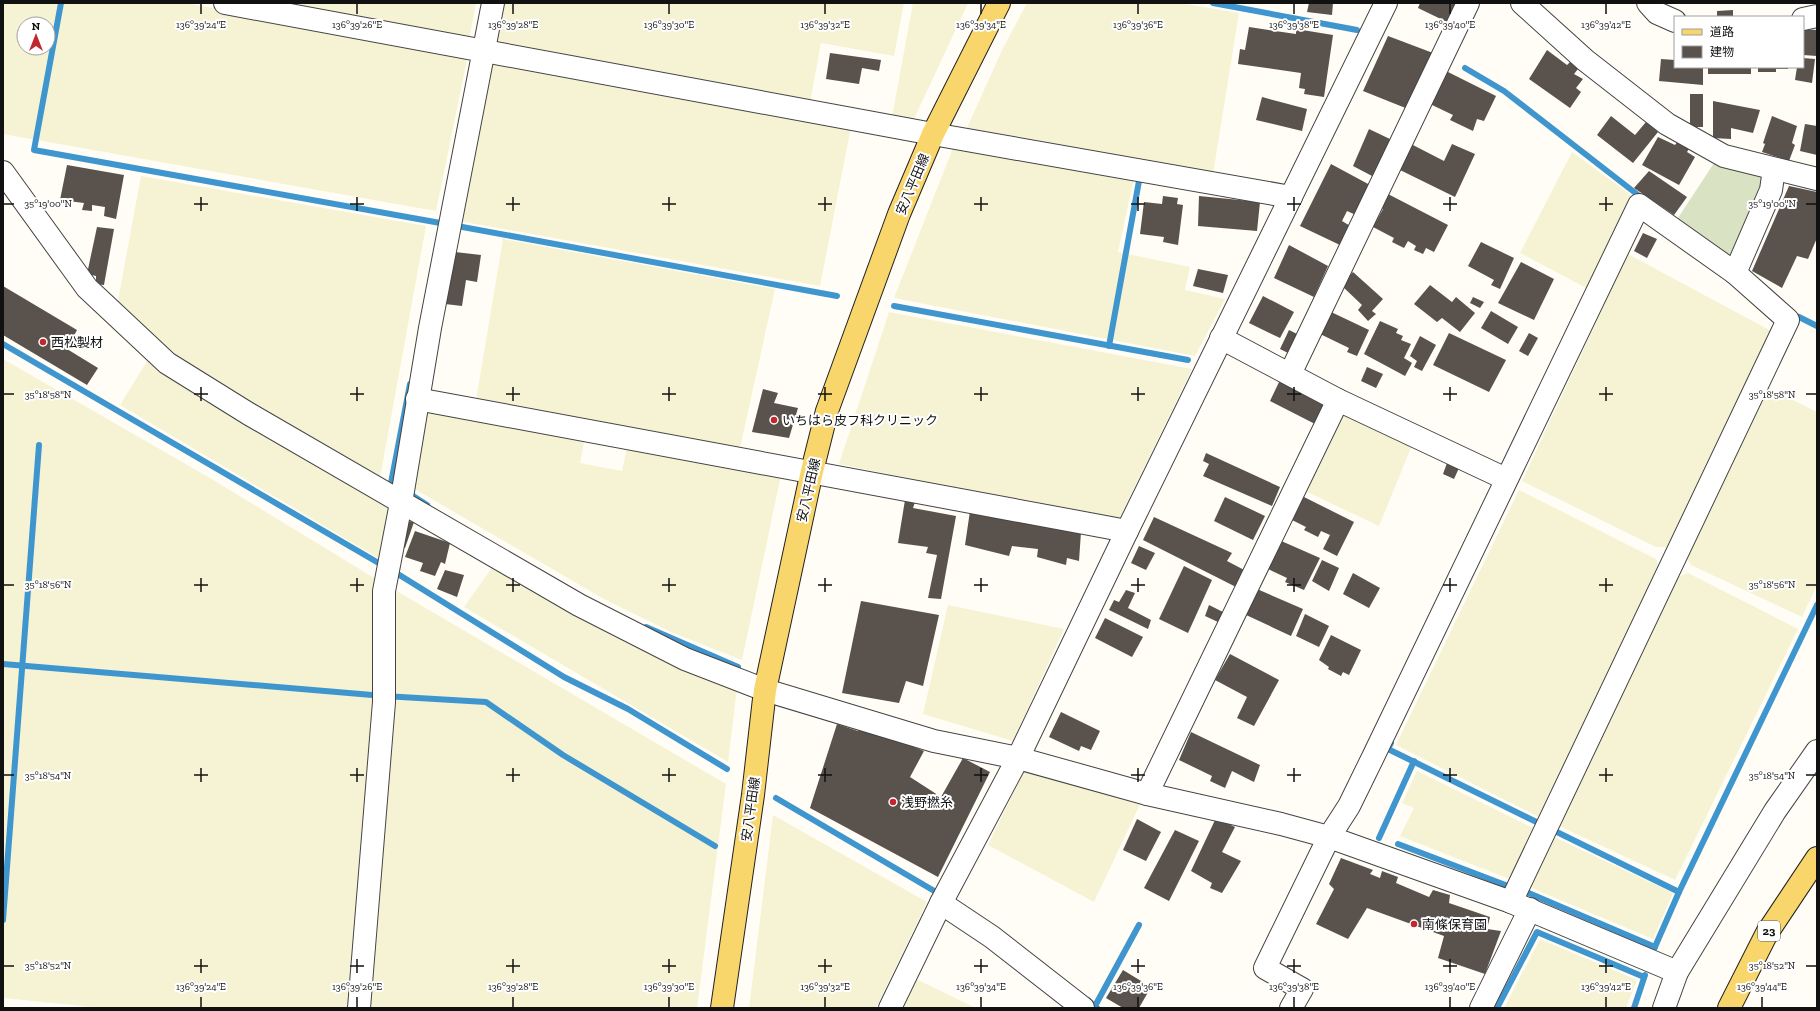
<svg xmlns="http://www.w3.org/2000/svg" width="1820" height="1011" font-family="'Zilla Slab','Noto Sans JP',serif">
  <rect width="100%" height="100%" fill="#fffdf5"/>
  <g fill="#f6f3d4" fill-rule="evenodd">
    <path d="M3 3H186L468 55 436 211 3 134ZM24 24H48V48H24Z"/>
    <polygon points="271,3 476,3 469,40"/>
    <polygon points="498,3 904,3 894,56 821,43 810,103 494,45"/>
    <polygon points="913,3 968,3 914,119 892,117"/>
    <polygon points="1027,3 1180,3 1239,13 1213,174 966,130 1003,48"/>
    <polygon points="495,60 851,127 820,286 459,221 487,63"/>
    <polygon points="953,148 1134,178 1118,252 1190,267 1185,290 1225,299 1195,356 894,298"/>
    <polygon points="1572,152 1631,195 1632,207 1590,290 1520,253"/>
    <polygon points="141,176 426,226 379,483 183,366 117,306"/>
    <polygon points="503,239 775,289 740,448 476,400"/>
    <polygon points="1628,254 1773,332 1671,547 1656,547 1522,481"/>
    <polygon points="889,312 1192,369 1120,517 1115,520 839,464"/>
    <polygon points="149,358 394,507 385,562 120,405"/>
    <polygon points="3,359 210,478 371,576 726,784 697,1008 101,1008 3,998"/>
    <polygon points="1765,386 1817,412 1817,585 1802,617 1691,565 1684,553"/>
    <polygon points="424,407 585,437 580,463 622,471 627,447 781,475 742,660 673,633 604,599 411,487"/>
    <polygon points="1340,408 1413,443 1379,526 1301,489"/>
    <polygon points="1519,490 1656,559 1660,569 1541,818 1396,745"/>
    <polygon points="494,565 737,688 728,762 464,607"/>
    <polygon points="1688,573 1798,629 1675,880 1555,824 1672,579"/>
    <polygon points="948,605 1064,629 1013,741 923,714"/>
    <polygon points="1034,770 1143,798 1094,902 988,845 1023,773"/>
    <polygon points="1417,771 1535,829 1512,880 1400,836 1414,808 1402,803"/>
    <polygon points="773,815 927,902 876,1008 749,1008"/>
    <polygon points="1550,835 1673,893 1653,939 1527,886"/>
    <polygon points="1540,939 1637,980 1626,1008 1504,1008"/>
    <polygon points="916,979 976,1008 901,1008"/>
  </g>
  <polygon fill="#d9e3c4" points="1716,160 1761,173 1764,186 1734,258 1726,257 1676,221"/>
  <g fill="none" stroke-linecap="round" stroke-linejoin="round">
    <g stroke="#3f96cf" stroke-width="6">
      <polyline points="61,3 34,150 446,224"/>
      <polyline points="1213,3 1357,30"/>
      <polyline points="1465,68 1504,91 1638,195"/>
      <polyline points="457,226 837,296"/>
      <polyline points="894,306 1188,360"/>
      <polyline points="1799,317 1817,326"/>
      <polyline points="3,344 382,565"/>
      <polyline points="1109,346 1139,181"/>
      <polyline points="396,486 391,483 410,384"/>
      <polyline points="410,494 427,505"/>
      <polyline points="393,571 564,677 628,709 727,769"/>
      <polyline points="646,627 738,667"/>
      <polyline points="3,664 384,696 486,702 563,755 715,846"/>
      <polyline points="1391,743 1388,749 1679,892"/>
      <polyline points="776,798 936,892"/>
      <polyline points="1379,838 1414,761"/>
      <polyline points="1398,844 1508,886"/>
      <polyline points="1524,891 1655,947"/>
      <polyline points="3,920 39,445"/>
      <polyline points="1654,949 1679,892 1817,605"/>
      <polyline points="1088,1000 1097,1008"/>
      <polyline points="1095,1006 1139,925"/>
      <polyline points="1497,1008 1537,932 1644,977"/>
      <polyline points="1634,1008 1645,975"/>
    </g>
  </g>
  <g fill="#5a524d">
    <polygon points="1309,3 1333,3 1332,15 1307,12"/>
    <polygon points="1420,3 1457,3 1449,23 1418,8"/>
    <polygon points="1733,10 1733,17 1717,17 1717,11"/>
    <polygon points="1249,27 1296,34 1296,29 1333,35 1324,97 1304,94 1305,89 1299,88 1301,73 1238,64 1240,49 1245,50"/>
    <polygon points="1803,29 1817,30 1817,56 1803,55"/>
    <polygon points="1388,36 1433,53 1408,109 1363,91"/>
    <polygon points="1547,50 1567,65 1570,62 1578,69 1574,74 1583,79 1576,88 1581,92 1570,108 1529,79"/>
    <polygon points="830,53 881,60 879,71 862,68 859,84 826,79"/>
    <polygon points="1803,58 1815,59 1812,83 1795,80 1797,67 1803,67"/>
    <polygon points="1661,59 1675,60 1675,67 1703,67 1703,85 1659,81"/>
    <rect x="1708" y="67" width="43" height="7"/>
    <polygon points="1758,67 1788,67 1788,69 1776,69 1776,72 1758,72"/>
    <polygon points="1446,71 1496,96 1484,121 1477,119 1473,131 1450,120 1453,115 1430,104"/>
    <rect x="1690" y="94" width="13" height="33"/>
    <polygon points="1262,97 1307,109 1302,131 1256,120"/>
    <polygon points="1713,101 1760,110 1753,133 1731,128 1731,139 1713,138"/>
    <polygon points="1611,116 1635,135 1646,122 1658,132 1633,163 1597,135"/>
    <polygon points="1772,116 1797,126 1792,143 1795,145 1789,161 1762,152 1765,144 1763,143"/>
    <polygon points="1805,124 1817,126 1817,155 1800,151"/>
    <polygon points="1369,129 1392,140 1374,177 1353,166"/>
    <polygon points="1658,137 1675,145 1678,141 1690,147 1687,152 1695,157 1679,185 1642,165"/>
    <polygon points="1411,144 1444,161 1452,144 1475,154 1455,197 1398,169"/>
    <polygon points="1331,164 1370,185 1356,215 1347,211 1342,221 1352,227 1342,246 1300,226"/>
    <polygon points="67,165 124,175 116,219 104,216 105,207 92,205 92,211 82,210 84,203 60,200"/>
    <polygon points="1649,171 1687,197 1674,215 1634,188"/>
    <polygon points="1789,186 1817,192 1817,238 1808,259 1797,256 1782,288 1752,271"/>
    <polygon points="1386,193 1448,225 1434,252 1426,248 1423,254 1414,250 1416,246 1408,241 1404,248 1392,242 1394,238 1373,227 1383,209 1379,207"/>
    <polygon points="1163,196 1178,198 1177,204 1183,205 1178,245 1163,242 1164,237 1140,234 1144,202 1162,204"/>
    <polygon points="1199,196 1260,202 1257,231 1198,226"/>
    <polygon points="97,227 114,229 104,285 96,284 96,276 87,274"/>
    <polygon points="1643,233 1657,239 1647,258 1634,251"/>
    <polygon points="1481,242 1514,258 1500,289 1491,285 1494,280 1468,266"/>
    <polygon points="1289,245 1328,266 1314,297 1274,278"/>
    <polygon points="455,252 481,255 477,282 466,280 462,306 445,304"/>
    <polygon points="1521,262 1554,279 1534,320 1498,303"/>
    <polygon points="1198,269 1228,275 1223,293 1193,286"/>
    <polygon points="1353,272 1383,299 1372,311 1376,314 1368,321 1358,310 1362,305 1341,285"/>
    <polygon points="1430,285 1452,302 1456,297 1475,313 1460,332 1442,318 1437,322 1414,304"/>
    <polygon points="3,286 77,330 67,349 98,368 87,385 3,335"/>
    <polygon points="1263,296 1294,312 1280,338 1249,323"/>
    <polygon points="1473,297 1484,302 1480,308 1470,303"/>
    <polygon points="1329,311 1369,330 1357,356 1347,352 1349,348 1318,333"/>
    <polygon points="1491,311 1518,327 1508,344 1481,328"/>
    <polygon points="1380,321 1398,329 1396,333 1403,336 1401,340 1411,344 1404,358 1412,363 1405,376 1364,354"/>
    <polygon points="1289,330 1299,335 1290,354 1280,349"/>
    <polygon points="1449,333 1506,360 1489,392 1433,365"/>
    <polygon points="1529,333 1538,338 1528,356 1519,351"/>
    <polygon points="1420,336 1436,345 1422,371 1414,367 1417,361 1410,356"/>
    <polygon points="1367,367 1383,374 1376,388 1361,381"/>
    <polygon points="1280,380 1327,404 1317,425 1270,401"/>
    <polygon points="763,389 778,393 774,403 798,408 789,438 752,432"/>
    <polygon points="1206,453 1280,487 1272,506 1203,476 1209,464 1203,461"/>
    <polygon points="1447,463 1459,468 1454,479 1443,474"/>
    <polygon points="1302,496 1354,522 1337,556 1323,549 1330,535 1321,531 1318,537 1304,530 1306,527 1290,519"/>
    <polygon points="1225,497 1265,516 1253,540 1214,521"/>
    <polygon points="905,500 915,502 913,508 956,516 941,599 928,598 937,555 926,553 928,547 898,543"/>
    <polygon points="970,511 1081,532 1079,561 1067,558 1066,565 1037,557 1038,549 1012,546 1009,556 965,545"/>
    <polygon points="1154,517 1232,553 1227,561 1248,572 1240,589 1143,540"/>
    <polygon points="407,521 414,522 405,548 399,546"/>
    <polygon points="415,531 450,543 445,564 441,562 435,576 420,571 423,563 405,557"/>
    <polygon points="1279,540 1320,558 1304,590 1285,582 1287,578 1266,568"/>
    <polygon points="1139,546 1155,553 1146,570 1131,563"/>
    <polygon points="1322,560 1339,568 1329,591 1312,581"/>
    <polygon points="1184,566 1212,580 1188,633 1159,619"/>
    <polygon points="445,570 464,575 457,597 437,589"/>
    <polygon points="1353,573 1380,588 1369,608 1343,594"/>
    <polygon points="1257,589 1303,609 1291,636 1244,614"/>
    <polygon points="1126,590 1135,593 1128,608 1151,620 1148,629 1109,610 1114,600 1119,602"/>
    <polygon points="861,601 939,615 923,686 906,681 899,703 842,693"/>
    <polygon points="1209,605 1223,612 1218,622 1205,616"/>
    <polygon points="1305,614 1329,626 1319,647 1296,636"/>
    <polygon points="1105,618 1143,637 1132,657 1095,638"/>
    <polygon points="1331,635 1361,650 1349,675 1343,672 1341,676 1328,669 1329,667 1319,660"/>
    <polygon points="1230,654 1279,680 1254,726 1237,718 1247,697 1215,680"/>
    <polygon points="1061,712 1100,731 1091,750 1081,746 1079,751 1049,737"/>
    <polygon points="837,724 858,731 861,726 924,751 910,777 941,797 963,758 990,772 938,877 810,808"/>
    <polygon points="1191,732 1260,765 1254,782 1232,771 1225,788 1210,781 1212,776 1179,760"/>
    <polygon points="1216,818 1235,827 1222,852 1241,861 1222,893 1210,888 1212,883 1191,871"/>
    <polygon points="1137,819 1161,832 1146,861 1123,850"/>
    <polygon points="1175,830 1199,841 1169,901 1144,888"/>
    <polygon points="1341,858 1373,870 1370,874 1380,878 1382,871 1398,877 1396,883 1429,897 1433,890 1450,895 1449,903 1490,917 1487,929 1501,931 1485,974 1438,958 1444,936 1367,908 1348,939 1316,924 1334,889 1329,884"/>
    <polygon points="1123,970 1151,987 1139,1008 1123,1008 1106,998"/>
  </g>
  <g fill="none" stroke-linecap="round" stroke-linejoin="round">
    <defs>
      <g id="minor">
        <polyline points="225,3 933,134 1291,197"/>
        <polyline points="1522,3 1585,60 1667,124 1724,156 1817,179"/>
        <polyline points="1648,3 1657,13 1675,21"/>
        <polyline points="1803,19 1817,16"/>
        <polyline points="3,172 87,288 167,363 249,414 579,605 685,659 765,690 934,741 1018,758 1147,794 1281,824 1329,837 1511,902 1677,972"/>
        <polyline points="1221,338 1338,400 1506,479"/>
        <polyline points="1290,374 1468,3"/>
        <polyline points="417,399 1127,531"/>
        <polyline points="1147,794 1338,400"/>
        <polyline points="1511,902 1788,320 1735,273"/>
        <polyline points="941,903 992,937 1083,1008"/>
        <polyline points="359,1008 384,702 384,591 401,503 430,328 493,3"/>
        <polyline points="890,1008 941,903 1018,758 1127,531 1386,3"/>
        <polyline points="1291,1008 1302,989 1265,968 1329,837 1349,806 1373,757 1639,205 1735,273 1771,190 1774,169"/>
        <polyline points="1481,1008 1530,909"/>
        <polyline points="1664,1008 1677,972 1775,811 1817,751"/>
      </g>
      <g id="major">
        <polyline points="722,1008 753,795 765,690 812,471 827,411 899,214 933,134 999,3"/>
        <polyline points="1729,1008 1767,933 1817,858"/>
      </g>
    </defs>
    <use href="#minor" stroke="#444" stroke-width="24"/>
    <use href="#major" stroke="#222" stroke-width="24"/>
    <use href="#minor" stroke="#fff" stroke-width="22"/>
    <use href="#major" stroke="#f9d66b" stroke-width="22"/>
  </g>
  <path fill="none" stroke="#111" stroke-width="1.5" d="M201 4V14M357 4V14M513 4V14M669 4V14M825 4V14M981 4V14M1138 4V14M1294 4V14M1450 4V14M1606 4V14M201 197V211M357 197V211M513 197V211M669 197V211M825 197V211M981 197V211M1138 197V211M1294 197V211M1450 197V211M1606 197V211M4 204H14M194 204H208M350 204H364M506 204H520M662 204H676M818 204H832M974 204H988M1131 204H1145M1287 204H1301M1443 204H1457M1599 204H1613M1806 204H1816M201 387V401M357 387V401M513 387V401M669 387V401M825 387V401M981 387V401M1138 387V401M1294 387V401M1450 387V401M1606 387V401M4 394H14M194 394H208M350 394H364M506 394H520M662 394H676M818 394H832M974 394H988M1131 394H1145M1287 394H1301M1443 394H1457M1599 394H1613M1806 394H1816M201 578V592M357 578V592M513 578V592M669 578V592M825 578V592M981 578V592M1138 578V592M1294 578V592M1450 578V592M1606 578V592M4 585H14M194 585H208M350 585H364M506 585H520M662 585H676M818 585H832M974 585H988M1131 585H1145M1287 585H1301M1443 585H1457M1599 585H1613M1806 585H1816M201 768V782M357 768V782M513 768V782M669 768V782M825 768V782M981 768V782M1138 768V782M1294 768V782M1450 768V782M1606 768V782M4 775H14M194 775H208M350 775H364M506 775H520M662 775H676M818 775H832M974 775H988M1131 775H1145M1287 775H1301M1443 775H1457M1599 775H1613M1806 775H1816M201 959V973M357 959V973M513 959V973M669 959V973M825 959V973M981 959V973M1138 959V973M1294 959V973M1450 959V973M1606 959V973M4 966H14M194 966H208M350 966H364M506 966H520M662 966H676M818 966H832M974 966H988M1131 966H1145M1287 966H1301M1443 966H1457M1599 966H1613M1806 966H1816M201 997V1007M357 997V1007M513 997V1007M669 997V1007M825 997V1007M981 997V1007M1138 997V1007M1294 997V1007M1450 997V1007M1606 997V1007M1762 997V1007"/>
  <g fill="#c4262e" stroke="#fff" stroke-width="1.5">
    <circle cx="43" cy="342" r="4"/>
    <circle cx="774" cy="420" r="4"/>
    <circle cx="893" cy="802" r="4"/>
    <circle cx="1414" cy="924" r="4"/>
  </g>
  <g text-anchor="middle" stroke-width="4" stroke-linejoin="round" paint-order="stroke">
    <rect fill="#fff" stroke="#585858" stroke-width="1" x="1758" y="921" width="22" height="20" rx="3"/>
    <g font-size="12" font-weight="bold" fill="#111">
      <text x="1769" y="935">23</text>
    </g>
    <g font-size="13" fill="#111" stroke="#fff">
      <text transform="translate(912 184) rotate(-67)" y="5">安八平田線</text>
      <text transform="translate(808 490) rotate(-77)" y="5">安八平田線</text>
      <text transform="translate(750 809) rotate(-82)" y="5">安八平田線</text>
    </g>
    <g font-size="13" fill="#111" stroke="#fff" text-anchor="start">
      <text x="51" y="347">西松製材</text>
      <text x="782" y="425">いちはら皮フ科クリニック</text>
      <text x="901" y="807">浅野撚糸</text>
      <text x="1422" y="929">南條保育園</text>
    </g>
  </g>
  <g font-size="10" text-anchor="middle" fill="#111" stroke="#fff" stroke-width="4" stroke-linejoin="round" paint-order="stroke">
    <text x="201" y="28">136°39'24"E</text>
    <text x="357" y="28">136°39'26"E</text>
    <text x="513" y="28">136°39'28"E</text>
    <text x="669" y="28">136°39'30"E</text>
    <text x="825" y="28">136°39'32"E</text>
    <text x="981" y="28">136°39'34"E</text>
    <text x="1138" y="28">136°39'36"E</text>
    <text x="1294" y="28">136°39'38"E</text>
    <text x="1450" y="28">136°39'40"E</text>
    <text x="1606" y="28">136°39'42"E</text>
    <text x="48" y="207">35°19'00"N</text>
    <text x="1772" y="207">35°19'00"N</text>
    <text x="48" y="398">35°18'58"N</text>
    <text x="1772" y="398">35°18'58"N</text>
    <text x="48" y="588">35°18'56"N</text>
    <text x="1772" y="588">35°18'56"N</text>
    <text x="48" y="779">35°18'54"N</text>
    <text x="1772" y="779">35°18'54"N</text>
    <text x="48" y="969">35°18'52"N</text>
    <text x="1772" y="969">35°18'52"N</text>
    <text x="201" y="990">136°39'24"E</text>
    <text x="357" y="990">136°39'26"E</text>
    <text x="513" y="990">136°39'28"E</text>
    <text x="669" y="990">136°39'30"E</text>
    <text x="825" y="990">136°39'32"E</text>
    <text x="981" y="990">136°39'34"E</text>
    <text x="1138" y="990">136°39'36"E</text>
    <text x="1294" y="990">136°39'38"E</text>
    <text x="1450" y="990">136°39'40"E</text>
    <text x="1606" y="990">136°39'42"E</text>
    <text x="1762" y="990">136°39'44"E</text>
  </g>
  <rect width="1820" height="1011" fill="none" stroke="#111111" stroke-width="8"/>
  <rect x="1674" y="16" width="130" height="52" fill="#ffffff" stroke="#a0a0a0"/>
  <rect x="1682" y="29" width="20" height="6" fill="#f9d66b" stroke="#a0a0a0"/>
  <text x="1710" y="36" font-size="12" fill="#111111">道路</text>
  <rect x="1682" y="46" width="20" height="12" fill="#5a524d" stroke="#a0a0a0"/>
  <text x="1710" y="56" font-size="12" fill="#111111">建物</text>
  <g transform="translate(36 36)"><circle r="19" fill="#ffffff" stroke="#a0a0a0"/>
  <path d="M0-3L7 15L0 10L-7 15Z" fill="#c4262e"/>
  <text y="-6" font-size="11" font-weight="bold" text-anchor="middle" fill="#111111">N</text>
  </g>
</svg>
